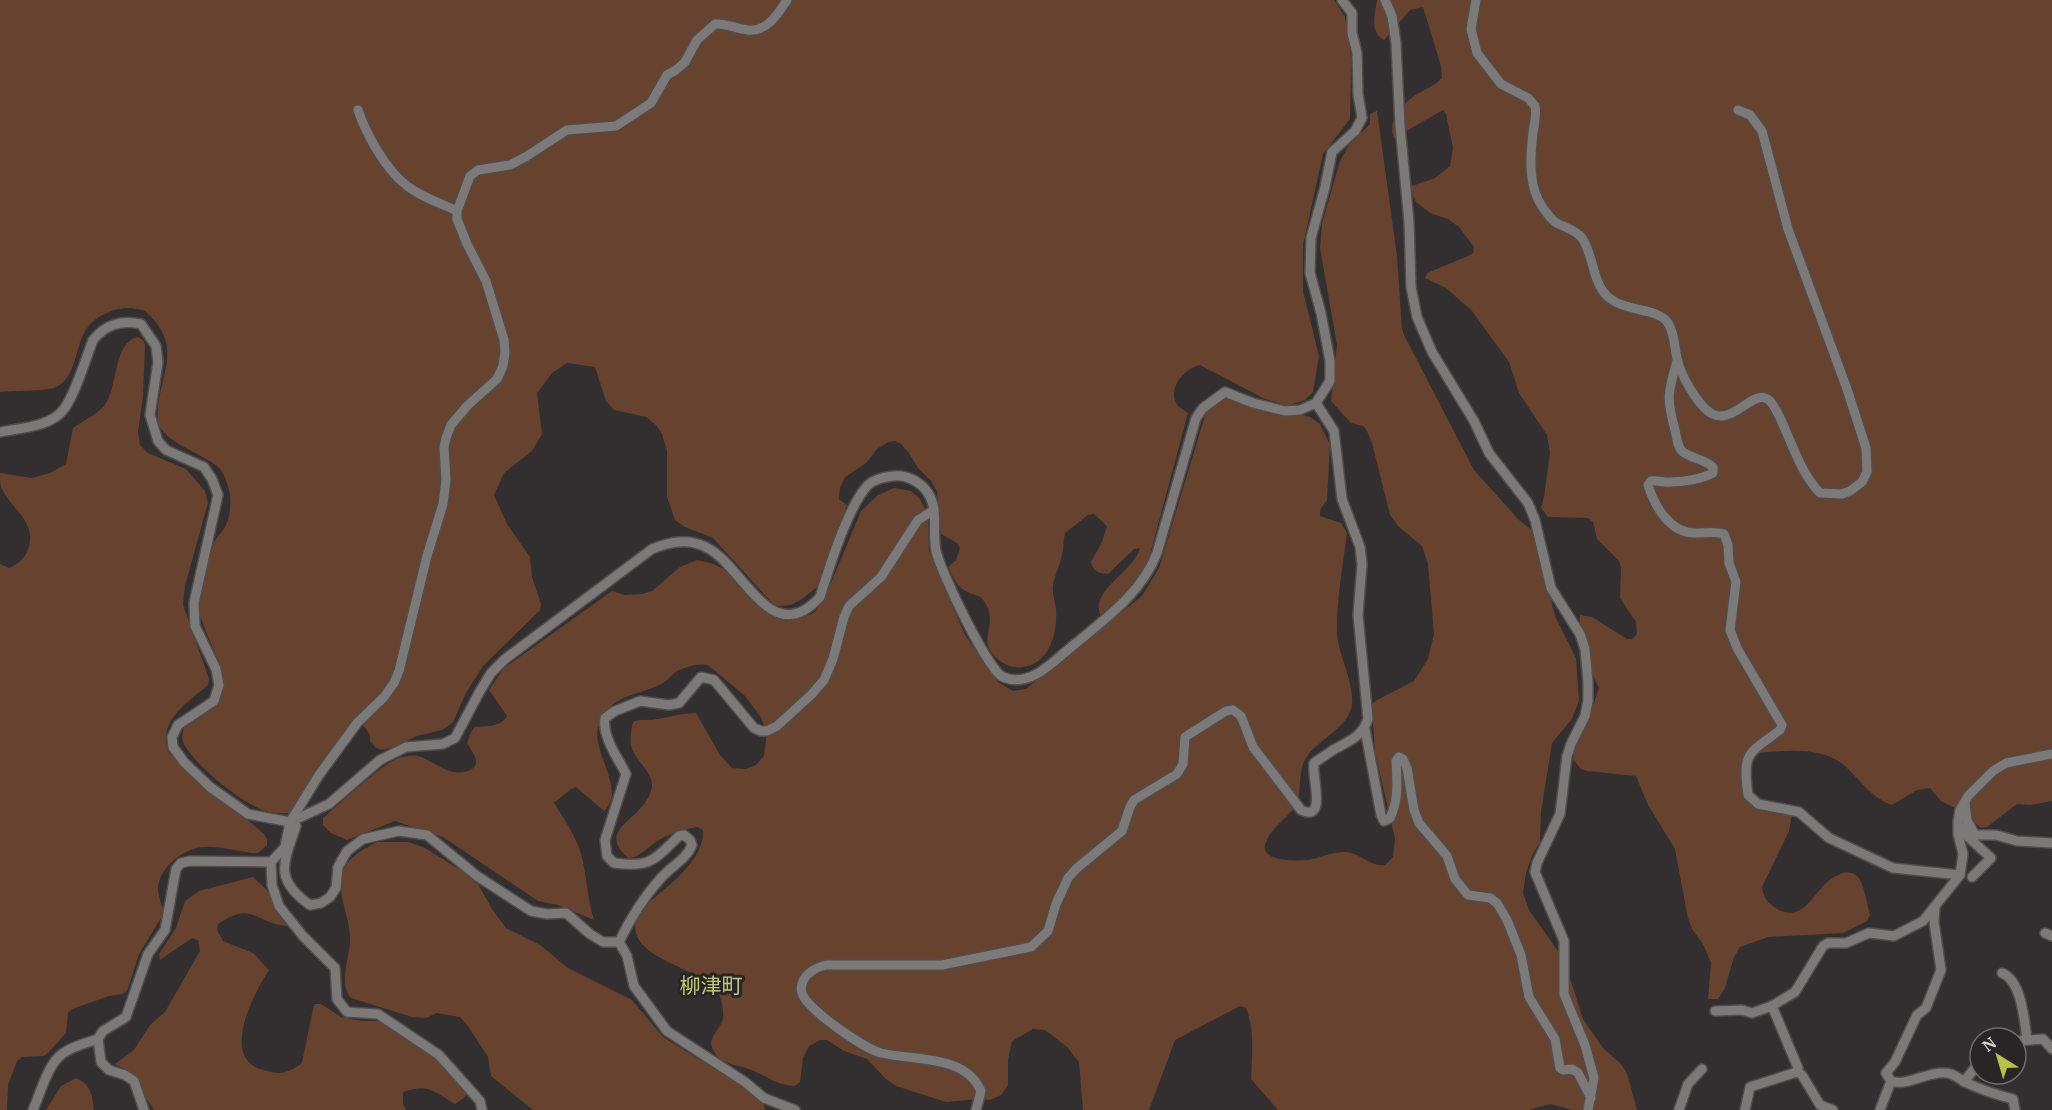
<svg xmlns="http://www.w3.org/2000/svg" width="2052" height="1110" font-family="'PT Serif','Noto Sans JP',serif">
  <rect width="100%" height="100%" fill="#332f30"/>
  <g fill="#67422f">
    <path d="M0 0H1334L1345 17 1351 59 1350 119 1323 154 1303 245V291L1319 356 1313 392 1305 400 1287 406 1263 398 1200 365C1185 368 1168 387 1176 403 1179 408 1184 410 1188 413L1148 562 1116 605 1101 616C1088 591 1134 572 1140 548L1134 549 1108 574C1098 573 1093 571 1091 562L1102 542 1107 526 1094 514 1088 515 1065 533C1063 540 1064 548 1062 555 1060 566 1054 576 1053 586 1052 594 1055 602 1056 609 1057 622 1055 638 1048 650 1034 674 1002 673 989 648 983 638 996 621 986 604 980 593 973 596 964 590 956 586 952 574 948 567L956 560 960 548 957 543 941 534 937 492 931 481 918 468 909 453 901 444 895 441 888 442 877 449 866 463 845 477 840 488 839 499 847 505 817 587 802 599 791 605 779 606 773 604 713 538 685 527 675 520 667 497V451L662 434 656 425 646 417 614 410 606 401 595 367 567 363 552 373 537 393 542 434 532 451 504 473 494 495 507 524 530 557 532 577 541 604 540 610 483 666 466 693 453 722 448 726 442 730 417 736 394 747 382 750 376 748 370 741V735L363 725 356 726 294 813C285 813 275 814 266 811 244 805 186 760 182 738L184 726 220 697C233 671 199 631 198 602 197 586 208 556 215 541 217 537 220 534 223 530 230 521 231 507 230 495 228 486 225 473 218 467 204 454 160 441 158 421 154 385 183 355 155 321 151 317 147 311 141 310 120 304 93 314 83 335 75 352 75 376 58 386 49 392 13 390 0 392Z"/>
    <path d="M1377 0H2052V801L2030 805 2017 804 1987 827 1981 828 1963 812 1941 801 1930 788 1917 790 1892 805C1872 798 1860 780 1845 766 1820 744 1781 752 1750 753L1745 794 1792 814 1789 831 1762 887C1763 898 1768 903 1777 909 1800 922 1811 899 1824 885 1833 876 1851 865 1860 880 1865 889 1867 905 1870 915L1867 921 1843 933 1768 937 1740 947 1734 957 1725 988 1718 999H1708L1711 963 1703 944 1692 929 1688 918 1675 849 1648 805 1636 776 1587 771 1581 769 1573 759 1575 741 1591 712 1599 688 1579 646 1580 615 1592 617 1627 639H1632L1637 634 1636 622 1620 598 1621 567 1619 561 1597 539 1593 522 1588 518 1548 517 1541 508 1544 497 1550 453 1547 435 1519 393 1509 362 1472 311 1446 288 1425 278 1427 273 1468 256 1473 253 1474 247 1459 227 1448 219 1430 213 1416 202 1409 187 1435 178 1450 166 1453 148 1446 114 1443 110 1394 138C1387 122 1400 106 1413 97 1423 89 1433 88 1442 78L1441 66 1423 7 1410 10 1384 40C1369 32 1375 14 1377 0Z"/>
    <path d="M1377 111 1397 256 1402 329 1404 335 1474 470 1519 520 1533 531 1550 556 1552 605 1556 618 1576 658 1579 701 1572 719 1552 743 1541 812 1540 842 1532 856 1526 873 1523 893 1529 910 1560 954 1569 975 1583 1019 1603 1048 1621 1064 1627 1073 1637 1110H1573L1550 1104 1528 1110H1278L1251 1079C1252 1055 1255 1030 1246 1008L1240 1006 1175 1040 1149 1110H1083L1079 1062 1067 1047 1045 1030 1033 1029 1012 1041 1008 1060V1085L1001 1095 990 1100 977 1099 946 1102 896 1086 886 1079 867 1059 844 1051 827 1040H820L809 1046 803 1058 800 1082 795 1086C774 1085 768 1076 749 1069 741 1066 731 1065 723 1061 718 1059 716 1055 714 1051 705 1038 721 1030 723 1018 724 1010 721 994 715 988 694 965 620 957 638 914 640 908 649 902 654 898 673 882 705 857 703 830L698 827C685 829 673 832 661 839 650 844 641 858 628 858 595 828 642 821 651 791 657 774 634 761 631 745 630 737 631 730 633 722 641 718 649 721 657 719 671 717 682 713 696 713L720 755 732 768 746 769 756 765 764 756 767 732 760 716 745 696 708 665C699 663 685 667 677 671 672 674 668 680 663 683 648 692 622 694 609 708 605 712 600 723 598 728 592 753 627 792 604 811L576 787 571 789 554 803C564 819 576 836 581 854 587 875 587 898 594 920L558 905 538 901 443 837 395 821 347 840 331 833 323 825V818C340 804 381 764 399 758 404 756 414 755 418 756 435 761 450 779 470 770 483 764 472 752 467 743L471 732 475 727C486 726 501 727 507 716L489 690 504 668 612 591 624 595 642 594 652 591 680 567 697 560 714 564 725 570 757 604 771 615 787 621 805 617 815 612 831 583 861 511 878 495 894 488 911 491 920 499 925 509 928 522 929 551 965 635 998 682 1013 691 1026 689 1142 596 1159 568 1207 409 1217 401 1228 398 1310 417 1320 424 1330 445 1327 500 1320 510V516L1341 523 1347 533C1343 564 1337 597 1337 628 1336 652 1354 679 1352 704 1350 726 1320 739 1308 755 1296 770 1303 796 1295 807 1286 819 1272 827 1266 842 1257 862 1296 861 1308 860 1320 858 1331 852 1343 852 1359 851 1371 868 1385 865L1393 857 1395 839 1375 752 1372 710V704L1377 700 1414 681 1428 659 1434 634 1428 564 1422 546 1398 526 1390 515 1372 443 1367 431 1363 426 1351 423 1331 401 1337 345 1320 248 1322 223 1340 161 1349 145 1370 124V114Z"/>
    <path d="M138 337 143 340 145 345 143 396 138 432 140 445 148 453 186 469 205 491 208 503 185 586 183 605 209 679 208 685C187 703 156 722 169 753L264 834 267 839V845L258 853H251C236 851 220 846 205 847 184 848 162 865 158 886 157 893 162 906 164 913L139 954 127 991 122 994 109 996 72 1009 68 1013 66 1033 49 1052 44 1056 22 1057 17 1061 8 1085 7 1110H0V564L9 568C18 564 25 559 28 549 38 522 10 508 1 487 0 483 0 477 0 473L32 478 50 473 66 464 73 428C83 421 97 414 104 406 119 387 112 343 138 337Z"/>
    <path d="M377 842H408L425 848 470 876 478 884 492 909 506 928 540 945 568 968 632 1000 663 1037 757 1095 764 1105 765 1110H533L491 1076 488 1057 468 1026 460 1017 437 1013 426 1018 412 1017 351 998C338 984 350 957 350 940 351 917 333 889 345 867 351 855 366 848 377 842Z"/>
    <path d="M253 877 266 889 287 926C254 923 253 900 218 924L217 930 223 941 253 953 269 970C254 993 219 1059 263 1070 282 1075 286 1074 302 1063L313 1009 315 1004H321L341 1017 362 1021H380L391 1024 432 1052 467 1091 465 1097 455 1104C433 1091 429 1083 403 1092V1104L406 1110H154L127 1070 115 1064 134 1050 150 1025 165 1012 200 951 198 940 192 938 160 960 159 954 176 928 185 901 199 891Z"/>
    <path d="M76 1078C91 1084 92 1095 94 1110H46L61 1086Z"/>
  </g>
  <g fill="none" stroke-linecap="round" stroke-linejoin="round">
    <defs>
      <g id="minor">
        <polyline points="1385,0 1392,16 1396,43 1400,126 1409,222 1411,287 1417,317 1432,352 1474,421 1489,453 1528,503 1535,520 1551,588 1580,634 1585,649 1588,682 1588,701 1585,716 1571,744 1567,756 1560,814 1537,863 1535,872 1564,941 1564,994 1585,1045 1594,1078 1588,1110"/>
        <path d="M1476 0 1471 29 1477 53 1501 84 1528 98 1535 106C1537 115 1534 124 1533 133 1530 158 1528 187 1543 208 1547 213 1550 218 1555 222 1563 227 1576 230 1582 238 1594 256 1592 281 1607 296 1625 313 1658 307 1668 323 1675 334 1674 346 1677 358 1680 374 1696 402 1709 412 1732 429 1754 385 1770 401 1777 409 1781 420 1785 429 1795 452 1803 475 1820 493L1842 494 1850 491 1862 482 1867 472 1866 448 1847 389 1788 229 1762 131 1750 115 1738 110"/>
        <path d="M358 110C366 134 386 170 406 185 420 197 441 203 457 211"/>
        <path d="M1677 361C1668 393 1666 397 1675 430 1677 438 1677 447 1683 452 1693 459 1704 459 1713 467V473C1702 479 1683 482 1670 482 1664 483 1658 480 1651 481L1648 485C1655 507 1670 533 1695 533 1706 533 1714 531 1724 534L1728 545 1729 563 1736 582 1730 630 1737 648 1782 725 1780 730C1748 754 1742 752 1748 795L1758 804 1799 812 1829 838 1893 868 1960 875"/>
        <path d="M0 432C20 428 51 427 64 409 75 395 86 358 93 340 106 324 121 320 141 324L156 346 158 362 150 415 158 441 166 450 204 467 212 479 218 495 194 603 195 626 216 669 219 685 214 701 178 725 172 737 173 747 184 762 210 787 248 814 290 822 329 804 380 760 406 747 443 744 455 738 480 691 491 673 505 659 652 549C670 542 687 538 706 547 744 566 771 651 820 597 829 568 848 506 868 485 874 479 885 477 893 476 906 474 921 482 928 493 939 510 932 531 936 551 940 570 988 671 1003 677 1026 687 1047 668 1063 654 1098 624 1140 597 1157 553L1196 418 1203 408 1225 392 1253 403 1285 411 1300 410 1316 403 1330 381V361L1321 313 1310 273 1311 238 1325 187 1332 152 1355 131 1362 118 1358 94 1357 53 1352 33V13L1342 0"/>
        <path d="M1365 729 1381 815 1384 821 1390 818C1399 800 1397 781 1396 761L1399 757 1403 759 1407 768 1414 810 1419 823 1447 856 1455 879 1468 895 1490 898 1497 903 1507 920 1521 955 1529 997 1555 1039 1560 1068 1563 1070 1572 1069 1578 1073 1591 1098"/>
        <polyline points="1965,803 1967,820 1975,835 1996,835 2017,841 2052,843"/>
        <polyline points="1967,821 1966,835 1991,858 1972,877"/>
        <path d="M290 822 296 826C284 862 273 879 310 905L321 903 330 897 336 888 338 867 347 851 363 839 399 831 427 835 477 876 531 911 547 914 566 913 590 934 603 942H619"/>
        <polyline points="2045,933 2052,936"/>
        <path d="M619 942C630 919 643 898 660 879 671 866 686 860 692 845L690 840 684 835 679 836C654 860 651 868 614 863L607 856 605 840 626 774C618 758 602 737 605 718L615 711 640 701 669 705 679 703 701 677 714 680 754 728 761 731H767L777 726 812 694 824 680 833 659 844 617 849 606 881 577 918 520 934 510"/>
        <polyline points="619,942 627,956 634,986 667,1031 745,1082 764,1098 795,1110"/>
        <path d="M2002 973C2022 981 2024 1020 2027 1039"/>
        <polyline points="1715,1011 1742,1010 1752,1013 1772,1006"/>
        <polyline points="2016,1041 2043,1039 2052,1049"/>
        <polyline points="1797,1072 1802,1075 1820,1105 1833,1110"/>
        <path d="M1891 1081C1907 1087 1927 1071 1946 1073 1954 1073 1960 1080 1967 1083 1982 1090 1997 1095 2013 1099L2015 1110"/>
        <polyline points="1964,1082 1980,1061"/>
        <path d="M33 1110C40 1094 48 1064 62 1054 72 1046 86 1043 98 1039"/>
        <polyline points="144,1110 134,1081 125,1075 109,1070 101,1062 98,1039 103,1031 126,1017 148,954 165,930 176,869 181,863 190,861 271,862"/>
        <path d="M482 1110 480 1101 439 1055 378 1014 347 1012 337 999 335 968 303 936 279 906 272 885 271 862 285 847 290 822 319 775 357 723 384 697 394 683 399 671 427 556 443 504 446 480 444 447 446 438 451 425 467 406 497 379 503 366 505 352 504 340 486 281 467 244 457 219V211L470 176 478 170 510 165 527 156 567 130 616 126 651 103 667 75 676 70 685 62 697 40 715 24C727 23 736 29 748 30 767 32 778 14 787 0"/>
        <path d="M976 1110 981 1091C965 1054 914 1061 881 1053 865 1049 806 1009 802 993 801 990 801 987 802 984 805 973 815 968 826 965H942L1031 947 1048 931 1056 904 1068 878 1077 868 1122 831 1130 807 1134 800 1177 774 1183 764 1185 737 1226 711 1233 710 1241 716 1253 747 1301 810C1328 823 1311 775 1314 763 1320 759 1327 754 1333 750 1349 741 1362 737 1368 719L1358 615 1362 564 1360 547 1342 499 1334 431 1316 403"/>
        <polyline points="1679,1110 1688,1084 1702,1069"/>
        <polyline points="1745,1110 1750,1087 1797,1072 1798,1068 1772,1006 1795,992 1823,946 1828,943 1846,943 1869,933 1894,936 1923,921 1960,875 1963,854 1958,834 1958,822 1960,810 1968,796 1993,771 2006,763 2052,754"/>
        <polyline points="1880,1110 1891,1081 1886,1073 1895,1062 1917,1015 1926,1008 1941,970 1934,922 1935,907"/>
      </g>
    </defs>
    <use href="#minor" stroke="#504d4d" stroke-width="12"/>
    <use href="#minor" stroke="#7d7979" stroke-width="9"/>
  </g>
  <g text-anchor="middle" stroke-width="6" stroke-linejoin="round" paint-order="stroke">
    <g font-size="21" fill="#bfc87c" stroke="#292526">
      <text x="711" y="993">柳津町</text>
    </g>
  </g>
  <g transform="translate(1998 1056) rotate(323)"><circle r="28" fill="#292526" stroke="#6f6c6d" stroke-width="1.5"/>
  <path d="M0-4.5L10 22L0 15L-10 22Z" fill="#b6c149"/>
  <text y="-9" font-size="16" font-weight="bold" text-anchor="middle" fill="#d9d7d7">N</text>
  </g>
</svg>
